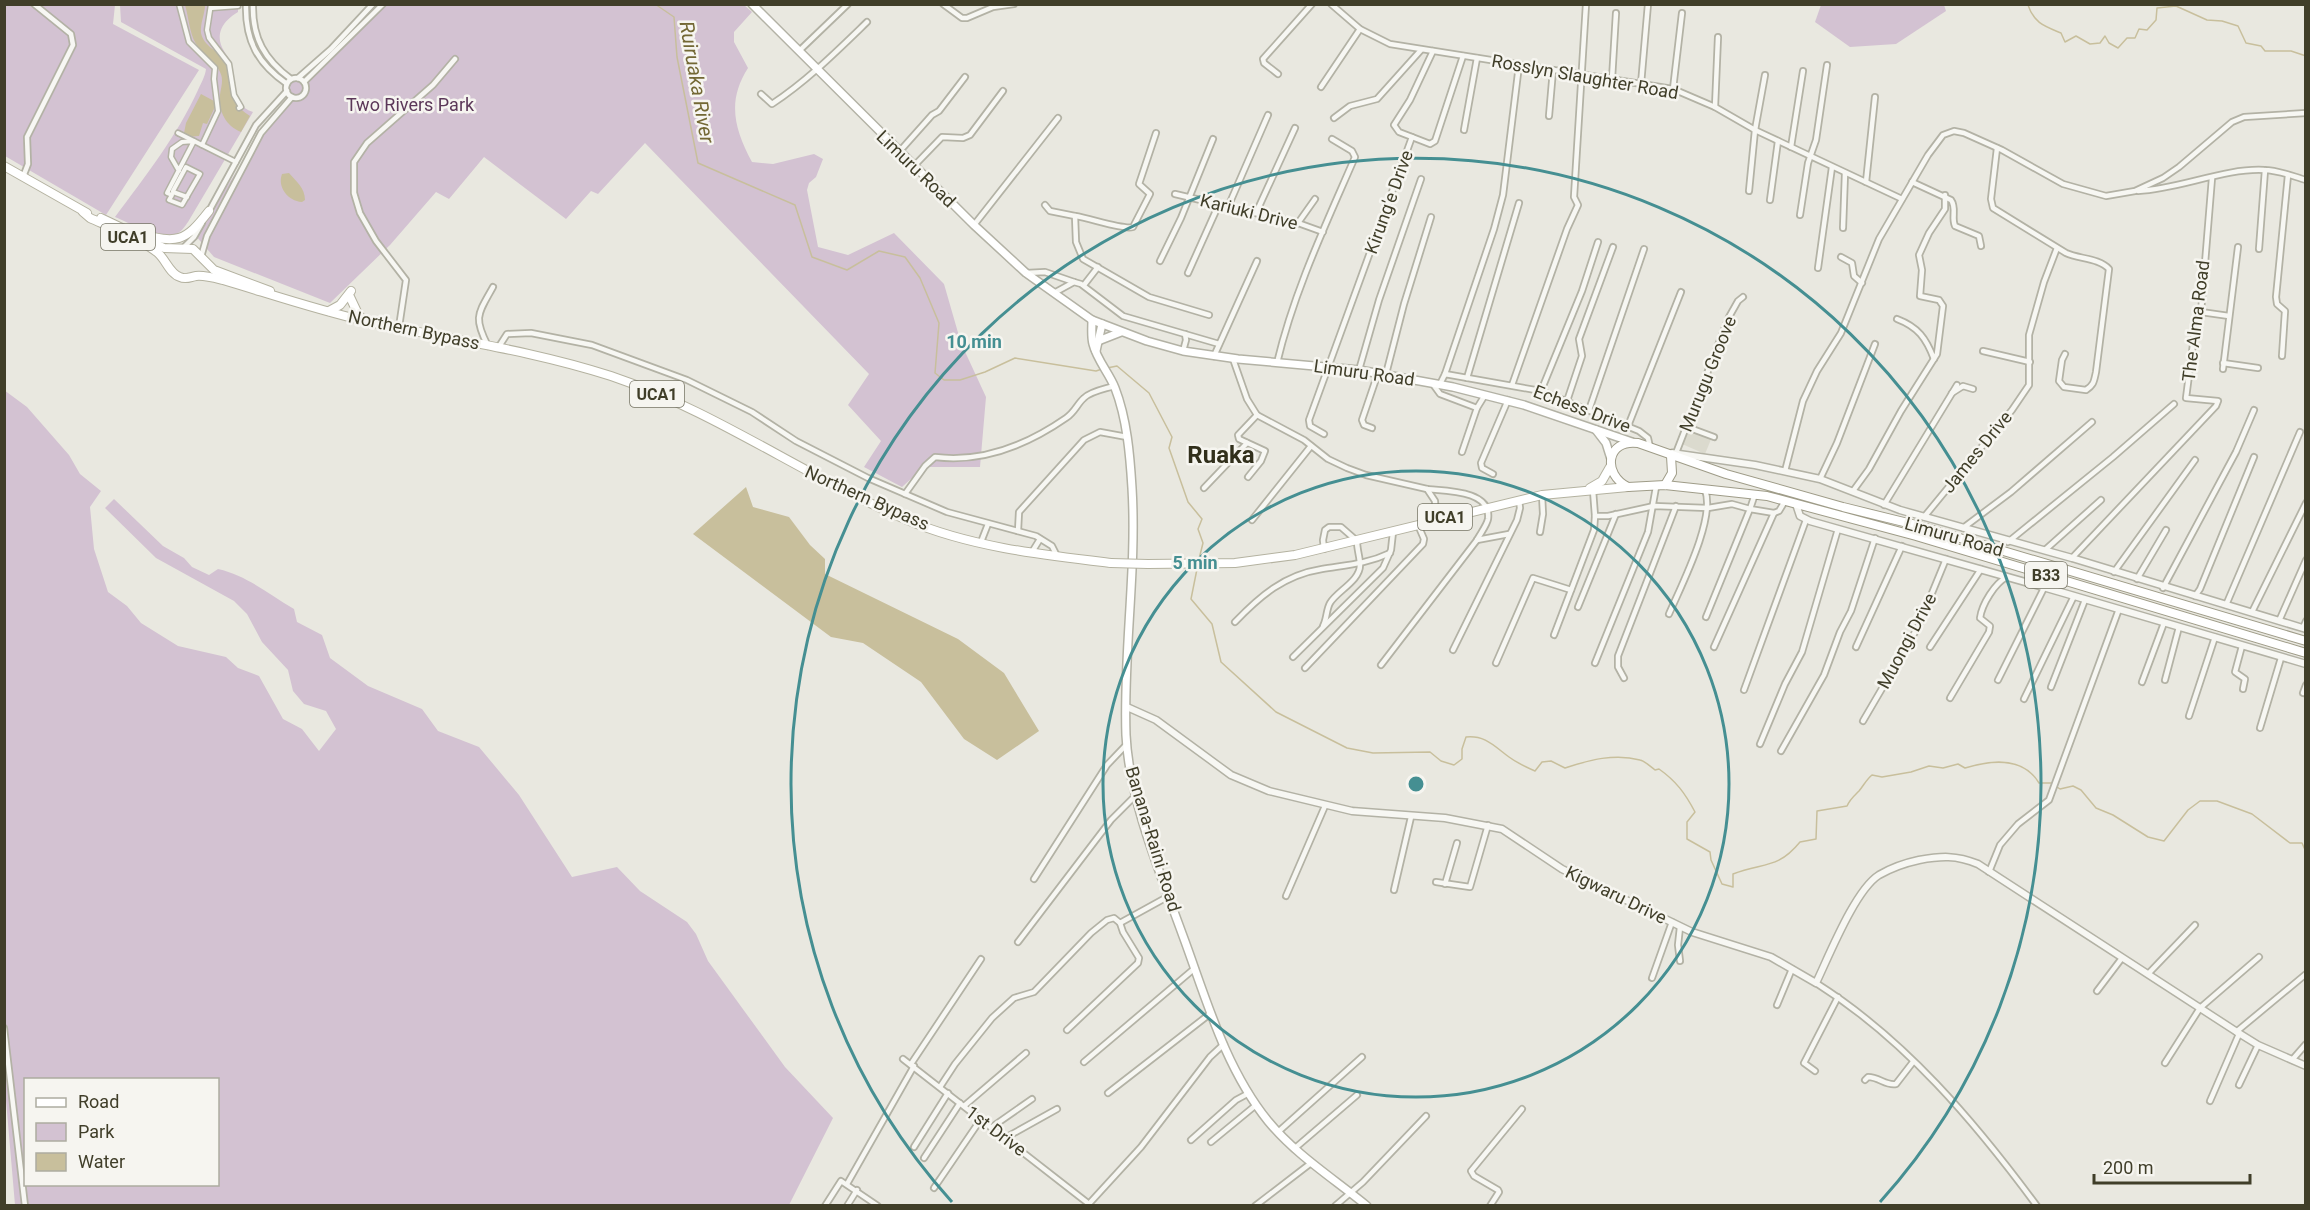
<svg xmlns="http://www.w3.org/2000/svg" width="2310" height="1210" font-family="Roboto,sans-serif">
  <rect width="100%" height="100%" fill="#e9e8e0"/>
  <polygon fill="#dbdace" points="1689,429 1712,437 1705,454 1682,444"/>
  <g fill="#d3c2d2" fill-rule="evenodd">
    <polygon points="5,5 115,5 113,24 199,70 106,215 5,156"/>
    <path d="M120 5H238V12C223 21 214 34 224 51 226 55 230 59 231 63 238 81 227 103 253 112L188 222C185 226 182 231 178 233 161 244 131 223 115 217 145 177 177 136 198 90 201 83 205 77 206 69L121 22Z"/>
    <path d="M383 5H744L752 12 734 32V42L748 68C727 101 734 128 752 162L773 164 814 154 823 159 816 177 809 183 807 190 818 247 848 255 894 233 944 284 961 343 986 397 980 467H924L902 487 864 467 881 441 848 405 869 374 645 143 598 194 591 191 566 219 484 157 449 199 436 192 390 245 330 303 214 257 195 235 252 148 296 96 288 91 290 83 297 80 304 86Z"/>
    <polygon points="1944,5 1946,11 1896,44 1850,47 1815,22 1821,5"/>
    <path d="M4 390 27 407 69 455 80 474 101 491 90 507 94 549 108 592 127 606 141 623 178 646 226 657 238 668 259 676 283 719 302 729 319 751 336 729 326 711 304 704 293 691 288 670 262 642 247 614 234 601 156 558 105 508 114 499 163 546 184 558 192 567 209 575 218 569C248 576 268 594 294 609L297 622 322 635 330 658 368 686 422 709 438 731 479 747 519 795 572 877 617 867 640 891 687 922 696 934 708 961 785 1067 833 1118 789 1205H15L4 1077ZM26 1080H218V1184H26Z"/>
  </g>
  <g fill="#c8bf9c">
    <path d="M185 5H205C205 14 200 23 201 33 204 47 218 50 225 61 237 80 221 98 250 116L241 132C226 126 218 111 220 95 221 87 224 80 220 72 215 60 203 55 196 44 189 32 189 18 185 5Z"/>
    <polygon points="201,94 214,101 214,109 207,124 203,123 199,136 188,137 184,133 186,123"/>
    <path d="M289 173C296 181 305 188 305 200L302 202C288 201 277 187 282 174Z"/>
    <polygon points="746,487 753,507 789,517 810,545 825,559 825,574 958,639 1004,673 1039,731 997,760 964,739 921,682 863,643 831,637 693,534"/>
  </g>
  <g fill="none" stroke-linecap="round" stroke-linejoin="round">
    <g stroke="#c8bf9c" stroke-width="1.5">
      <polyline points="655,4 674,17 677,57 698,163 795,205 812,257 847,270 879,251 905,257 920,278 939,323 935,373 944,380 960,380 985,372 1015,358 1096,371 1102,369"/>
      <path d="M2025 4 2028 5C2034 23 2044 26 2061 33L2065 42 2076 36 2090 44 2100 43 2105 36 2109 43 2118 48 2127 38H2135L2139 29 2147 30 2156 20 2157 8 2176 6 2207 20 2222 21 2238 26 2246 43 2261 46 2265 51H2291L2306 56"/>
      <polyline points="1107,368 1117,366 1149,393 1172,437 1169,448 1188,502 1202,519 1198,529 1203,543 1199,559"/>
      <path d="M1197 569 1191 599 1212 624 1221 662 1276 712 1347 748 1373 753 1430 752 1441 761 1454 765 1462 759V749L1466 737C1485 735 1494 746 1509 757 1517 763 1526 767 1535 771L1542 762 1551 761 1565 768C1589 760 1615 753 1640 760 1645 761 1651 767 1655 770L1659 769C1676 781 1685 793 1695 812L1687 822V839L1710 852 1711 860 1722 884 1733 887V874C1763 862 1777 870 1800 842L1816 839 1817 811 1847 806C1850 799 1854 796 1859 791 1864 785 1866 780 1872 775L1882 777 1911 772 1929 766 1943 768 1958 764 1965 768C1991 760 2023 756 2039 783H2051L2060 789 2073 786 2081 790 2096 808 2113 815 2148 837 2164 841 2188 810 2200 801H2217L2252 814 2290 843H2302L2306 852"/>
    </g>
    <defs>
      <g id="pedestrian">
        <polyline points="179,4 189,42 215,68 214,79 218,111 202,145"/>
        <polyline points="211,4 207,30 209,38 229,64 234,95 241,107 239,108"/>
        <polyline points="212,8 238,6"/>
        <polyline points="178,133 236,162"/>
        <polyline points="173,191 186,167 200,174 182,205 169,200 172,195 167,193 194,141 182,142 172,149 171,157 179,171"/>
        <polyline points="173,192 187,197"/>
      </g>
      <g id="minor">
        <path d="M246 4C245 41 258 64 287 84"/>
        <path d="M253 4C252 38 265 60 291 79"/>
        <polyline points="943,4 962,18 967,18 993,7 1014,4"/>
        <polyline points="1331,4 1360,29 1390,44 1673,89 1715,107 1755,130 1902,199"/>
        <polyline points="799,51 848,4"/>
        <polyline points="1278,74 1264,63 1263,59 1312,4"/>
        <polyline points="298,78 331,49 373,4"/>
        <circle cx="296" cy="88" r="10"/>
        <polyline points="1612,79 1616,13"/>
        <polyline points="304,82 383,4"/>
        <polyline points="1641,84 1648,4"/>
        <polyline points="1321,87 1360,29"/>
        <polyline points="1673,89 1682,13"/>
        <path d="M761 94 772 104C807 81 837 51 867 22"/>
        <polyline points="1715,107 1718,37"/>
        <polyline points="1549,116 1553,70"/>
        <polyline points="1334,118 1350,106 1377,99 1421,50"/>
        <polyline points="1464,130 1477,58"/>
        <polyline points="1412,137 1430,144 1435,141 1463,56"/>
        <polyline points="1791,147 1803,71"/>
        <path d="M1997 148 1991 199 1993 208 2066 253C2079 259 2099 258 2109 269L2096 372C2094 381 2094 385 2086 390L2064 387 2059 381 2062 360 2065 354"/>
        <polyline points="899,152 932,115 939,111 965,77"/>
        <polyline points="913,167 942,137 963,138 970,135 1003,91"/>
        <polyline points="23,177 28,164 27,137 73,45 71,34 34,4"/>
        <polyline points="1866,182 1875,97"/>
        <path d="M1912 182 1951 200C1957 208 1951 217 1955 226L1979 236 1981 246"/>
        <polyline points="1749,191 1755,130 1765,75"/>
        <path d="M2138 191C2180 189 2224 168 2264 170 2278 170 2292 176 2306 180"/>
        <polyline points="1175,194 1298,223 1323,232"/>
        <polyline points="1770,200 1778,141"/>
        <polyline points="1045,205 1050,211 1075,216 1076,242 1083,259 1149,297 1209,315"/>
        <polyline points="1228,207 1268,115"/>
        <polyline points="208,213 256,125 287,91"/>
        <polyline points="1256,213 1295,128"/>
        <polyline points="1800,215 1808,163 1816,140 1827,65"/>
        <path d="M1075 216C1090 218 1123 230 1133 227L1150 194 1139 184 1156 133"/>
        <polyline points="1298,223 1315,199"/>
        <polyline points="974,225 1058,118"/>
        <polyline points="1843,228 1845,173"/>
        <polyline points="184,247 194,237 202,223"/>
        <polyline points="2259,249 2265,170"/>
        <polyline points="201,257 207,236 261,133 292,97"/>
        <polyline points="1841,257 1852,263 1854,276 1862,283"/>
        <polyline points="1160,261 1181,218 1213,139"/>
        <polyline points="1818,268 1832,167"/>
        <polyline points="1026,273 1045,272 1074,282"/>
        <polyline points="1188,273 1219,204"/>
        <polyline points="1084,285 1098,267"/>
        <polyline points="1054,293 1074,282 1081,284 1123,316 1219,344"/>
        <polyline points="2201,312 2229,316"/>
        <path d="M1897 319C1918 327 1926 338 1934 359"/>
        <polyline points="399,327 406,280 376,241 360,213 354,193 354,162 367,143 433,85 455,59"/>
        <path d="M488 346C473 317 478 314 493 287"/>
        <polyline points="498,348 507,334 531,333 592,345 687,380 752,412 796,441 868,478 947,512 1036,536 1052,546 1057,556"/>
        <polyline points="1183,351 1186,340 1185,334"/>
        <polyline points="1983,351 2030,362"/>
        <polyline points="1214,356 1257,261"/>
        <polyline points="2282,356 2285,311 2277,304 2276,297 2288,175"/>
        <polyline points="1233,359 1247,399 1257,415 1304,440 1328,459 1347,468 1366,475 1427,489 1435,501 1436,520"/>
        <path d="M1277 363C1294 291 1326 224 1355 157L1352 151 1332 139"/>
        <polyline points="2223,363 2258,368"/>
        <polyline points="2223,369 2238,247"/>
        <polyline points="1359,370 1379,300 1421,179"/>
        <polyline points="1386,374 1404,304 1431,217"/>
        <polyline points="1445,374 1494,229 1503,195 1519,65"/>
        <polyline points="1467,378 1519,203"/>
        <polyline points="1432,383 1440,394 1477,408"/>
        <polyline points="1440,384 1445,374 1541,391 1639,431 1648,438 1650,447"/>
        <polyline points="1512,385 1567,229 1578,205 1574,197 1586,4"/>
        <polyline points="1541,391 1582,291 1598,242"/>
        <polyline points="1952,393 1963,386 1973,389"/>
        <polyline points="1567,401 1582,356 1579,339 1613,247"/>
        <polyline points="1589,410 1644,249"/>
        <polyline points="1628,426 1681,292"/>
        <polyline points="1687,427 1714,437"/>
        <polyline points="1372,428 1364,425 1362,420 1378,373"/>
        <polyline points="1324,434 1310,426 1309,420 1412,137 1399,132 1394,125 1410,100 1433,51"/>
        <polyline points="1462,452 1477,408 1485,395"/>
        <polyline points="1676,453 1729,317 1738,301 1743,297"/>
        <polyline points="1785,471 1803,401 1817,371 1841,333 1879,239 1928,155 1943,135 1954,131 1964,133 2002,150 2063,184 2106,196 2135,191 2163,178 2179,167 2232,122 2244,117 2306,113"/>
        <polyline points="1493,474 1482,468 1481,463 1508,400"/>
        <polyline points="1248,477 1261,461 1265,451 1239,439 1238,435 1257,415"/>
        <polyline points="1820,479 1837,443 1875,344"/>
        <polyline points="1204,488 1247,443"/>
        <polyline points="1593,490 1595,516 1608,516 1654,506 1708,508 1732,504 1750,509 1706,617"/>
        <polyline points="1853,491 1869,469 1901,411 1937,354 1943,306 1939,300 1920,296 1922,270 1919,255 1929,233 1945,209 1945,195"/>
        <path d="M905 494 925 466 935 457C983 463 1027 445 1066 418 1075 412 1077 404 1084 398 1091 391 1105 389 1114 386"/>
        <polyline points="1755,494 1750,509 1774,513"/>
        <polyline points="1884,505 1957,385"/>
        <polyline points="1924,517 2012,410 2029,385 2029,335 2044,282 2057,248"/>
        <polyline points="1252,520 1311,446"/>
        <polyline points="1963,528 2011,492 2092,422"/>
        <polyline points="1018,531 1019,512 1084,440 1100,432 1127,437"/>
        <polyline points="1540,532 1543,514 1542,495"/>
        <polyline points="1477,540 1509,534"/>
        <polyline points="981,542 988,524"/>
        <polyline points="2008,542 2113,457 2174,404"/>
        <polyline points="2045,550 2101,500"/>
        <polyline points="1032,552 1040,539"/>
        <polyline points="2072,558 2216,406 2218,401 2186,398 2196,321 2201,312 2212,178"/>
        <polyline points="2114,572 2195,460"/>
        <polyline points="2137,579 2166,530"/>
        <polyline points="2163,588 2236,452 2254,410"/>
        <polyline points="2195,596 2200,589 2254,457"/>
        <polyline points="2226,605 2300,432"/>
        <polyline points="1578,607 1616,514"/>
        <polyline points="2252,612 2306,503"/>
        <path d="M1669 614C1681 586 1716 518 1705 490"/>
        <polyline points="2279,621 2306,560"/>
        <path d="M1235 622C1260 596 1284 575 1322 569 1346 565 1367 564 1390 553"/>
        <path d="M1323 626C1327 619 1326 610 1330 603 1337 591 1360 581 1360 565 1360 557 1357 550 1357 541L1341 527H1329L1325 530 1323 540 1324 549"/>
        <polyline points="2303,628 2306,621"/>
        <polyline points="1554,635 1594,530 1595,516"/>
        <polyline points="2242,646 2235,672 2245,679 2243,689"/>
        <polyline points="1714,647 1774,513 1779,511 1785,501"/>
        <polyline points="1856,647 1902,546"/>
        <polyline points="1930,647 1981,569"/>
        <polyline points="1453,650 1517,520 1520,508 1519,500"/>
        <polyline points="1293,657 1383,568 1391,550 1393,532"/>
        <polyline points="1496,663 1533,578 1571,590"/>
        <polyline points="1595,663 1648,532 1656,487"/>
        <path d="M1381 665 1477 540C1480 534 1487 525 1488 519 1492 490 1445 491 1427 489"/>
        <polyline points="1305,668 1423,544 1424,539 1418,525"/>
        <polyline points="1624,678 1618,667 1618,656 1676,506"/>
        <polyline points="1998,680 2044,588"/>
        <polyline points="2165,680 2179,627"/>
        <polyline points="2142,682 2164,623"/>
        <polyline points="2051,687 2085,600"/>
        <polyline points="1744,690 1806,520"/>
        <polyline points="2303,693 2306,685"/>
        <path d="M1950 698 1989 632 1990 626 1980 618C1982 604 1995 583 2007 577"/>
        <polyline points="2024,699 2074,596"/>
        <polyline points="2189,716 2215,637"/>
        <polyline points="1863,721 1918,627 1946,559"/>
        <polyline points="2260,728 2281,658"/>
        <polyline points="1760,744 1785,684 1802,652 1838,529"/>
        <polyline points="1781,751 1824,675 1840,632 1851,611 1875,538"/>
        <polyline points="1989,872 2000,845 2018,824 2049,800 2119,609"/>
        <polyline points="1034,879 1107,765 1127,744"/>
        <polyline points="1436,882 1470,887 1488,825"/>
        <polyline points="1445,884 1457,843"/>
        <polyline points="1394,890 1411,817"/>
        <polyline points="1286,896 1325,806"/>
        <polyline points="1018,942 1111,820 1137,794"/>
        <polyline points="1680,961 1678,945 1680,927"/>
        <polyline points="2148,974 2195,925"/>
        <polyline points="1652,978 1672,922"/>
        <path d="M1816 983C1905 1039 1975 1122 2037 1206"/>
        <polyline points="2097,991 2122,958"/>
        <polyline points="1777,1005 1792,969"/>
        <polyline points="4,1028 25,1206"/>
        <polyline points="1067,1030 1138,963 1139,958 1123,932 1120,923"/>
        <polyline points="2236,1032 2306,974"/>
        <polyline points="903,1059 1089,1204"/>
        <polyline points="2292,1060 2306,1044"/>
        <polyline points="1084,1062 1195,968"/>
        <polyline points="2165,1063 2200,1008 2259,957"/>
        <polyline points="911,1064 981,959"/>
        <polyline points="1815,1071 1804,1063 1838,997"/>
        <path d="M1865 1080 1868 1077C1879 1077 1886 1086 1896 1084L1913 1062"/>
        <polyline points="2239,1085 2258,1045"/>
        <polyline points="940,1087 955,1064 992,1018 1014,998 1034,992 1091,933 1107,920 1114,918 1120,923 1169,896"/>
        <polyline points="1108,1093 1211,1013"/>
        <polyline points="2210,1101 2239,1034"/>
        <polyline points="964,1106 1026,1053"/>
        <polyline points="992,1127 1032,1099"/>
        <polyline points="1278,1132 1362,1057"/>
        <polyline points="1005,1138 1057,1109"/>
        <polyline points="1191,1140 1236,1100 1249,1093"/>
        <polyline points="1211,1142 1256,1105"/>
        <polyline points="914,1147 948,1093"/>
        <polyline points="1294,1149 1357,1095"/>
        <polyline points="924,1158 960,1103"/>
        <polyline points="847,1184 914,1066"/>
        <polyline points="934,1188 981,1119"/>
        <polyline points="825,1206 841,1181 878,1206"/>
        <polyline points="847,1206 857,1190"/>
        <polyline points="1087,1206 1141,1147 1210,1057 1224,1044"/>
        <polyline points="1255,1206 1311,1163"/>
        <polyline points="1335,1206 1363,1182 1426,1116"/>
        <polyline points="1490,1206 1499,1192 1498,1190 1474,1176 1471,1171 1522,1109"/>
      </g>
      <g id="tertiary">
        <polyline points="1672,453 1755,465 1820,479 1900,510 2072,558 2306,629"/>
        <polyline points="1796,504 1800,516 1810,521 2064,593 2306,664"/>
        <path d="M1127 707 1156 720 1231 775 1269 791 1352 811 1445 818 1502 829 1562 869 1692 932 1771 957 1816 983C1829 956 1855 890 1879 875 1891 868 1905 863 1919 860 1941 856 1956 855 1978 864L2237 1032 2258 1045 2306 1066"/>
      </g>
      <g id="secondary">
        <polyline points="752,4 974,225 1026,273 1092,320 1147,341 1183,351 1238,359 1359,370 1453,387 1524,405 1632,442"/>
        <path d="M1092 320C1092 328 1091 337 1093 344 1097 360 1109 373 1115 388 1127 419 1130 455 1132 488 1137 570 1123 653 1126 735 1129 800 1161 875 1183 936 1206 998 1225 1068 1268 1121 1296 1155 1333 1178 1367 1206"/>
        <polyline points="1098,341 1121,332"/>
        <polyline points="1096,351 1102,324"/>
        <polyline points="1596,430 1606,443 1611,459"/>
      </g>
      <g id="primary">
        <polyline points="4,166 87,213"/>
        <path d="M83 212 90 218C110 227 143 240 158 253 166 260 170 274 180 277 186 280 190 277 196 276 204 275 215 278 223 280 270 294 317 310 365 321 447 339 531 350 611 376 715 411 806 477 907 520 970 547 1043 555 1111 563"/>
        <polyline points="101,218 164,248 193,249 214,270 270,291"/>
        <path d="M139 234C178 243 184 243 209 211"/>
        <polyline points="350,297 358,314 364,321"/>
        <polyline points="329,311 340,305 351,291"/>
        <polyline points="1590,488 1602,481 1610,467"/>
        <polyline points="1148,564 1235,563 1295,555 1542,495 1628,487"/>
      </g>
      <g id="trunk">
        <polyline points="1665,485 1672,473 1671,456"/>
        <path d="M2306 641 1916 525 1843 507 1726 474 1638 443C1606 439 1602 474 1628 487L1665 485 1767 496 1916 536 2306 653"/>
      </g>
    </defs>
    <use href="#pedestrian" stroke="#b3b2a5" stroke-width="7"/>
    <use href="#minor" stroke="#b3b2a5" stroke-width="8"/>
    <use href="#tertiary" stroke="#b3b2a5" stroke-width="9"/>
    <use href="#secondary" stroke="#b3b2a5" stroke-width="10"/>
    <use href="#primary" stroke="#b4b2a0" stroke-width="10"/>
    <use href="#trunk" stroke="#9f9c88" stroke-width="10"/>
    <use href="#pedestrian" stroke="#f7f7f3" stroke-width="4"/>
    <use href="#minor" stroke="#f7f7f3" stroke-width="4.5"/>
    <use href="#tertiary" stroke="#f7f7f3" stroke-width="6"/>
    <use href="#secondary" stroke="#fff" stroke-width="7"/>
    <use href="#primary" stroke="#fff" stroke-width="8"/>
    <use href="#trunk" stroke="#fff" stroke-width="8"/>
    <defs>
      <polyline id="primary-bridge" points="1111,563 1148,564"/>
    </defs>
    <use href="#primary-bridge" stroke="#b4b2a0" stroke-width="10" stroke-linecap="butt"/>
    <use href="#primary-bridge" stroke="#fff" stroke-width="8"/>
  </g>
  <g fill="none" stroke="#458f92" stroke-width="3">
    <circle cx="1416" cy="784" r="313"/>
    <path d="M952 1202A625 625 0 1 1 1880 1202"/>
  </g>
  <g text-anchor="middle" stroke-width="5" stroke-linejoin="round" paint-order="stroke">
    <g fill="#f6f5f0" stroke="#777565" stroke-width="1.5">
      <rect x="101" y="224" width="54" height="26" rx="4.5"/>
      <rect x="630" y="381" width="54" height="26" rx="4.5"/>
      <rect x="1418" y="504" width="54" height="26" rx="4.5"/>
      <rect x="2025" y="562" width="42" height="26" rx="4.5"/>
    </g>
    <g font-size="16" font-weight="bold" fill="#403e29">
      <text x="128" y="243">UCA1</text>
      <text x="657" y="400">UCA1</text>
      <text x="1445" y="523">UCA1</text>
      <text x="2046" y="581">B33</text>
    </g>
    <g font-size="18" fill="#403e29" stroke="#f6f5f0">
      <text transform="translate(1585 77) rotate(10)" y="6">Rosslyn Slaughter Road</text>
      <text transform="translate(916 169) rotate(44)" y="6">Limuru Road</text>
      <text transform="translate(1389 202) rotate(-70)" y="6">Kirung'e Drive</text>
      <text transform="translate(1249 212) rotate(14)" y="6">Kariuki Drive</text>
      <text transform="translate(2196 321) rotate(-83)" y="6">The Alma Road</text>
      <text transform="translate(414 330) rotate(12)" y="6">Northern Bypass</text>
      <text transform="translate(1364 373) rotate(8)" y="6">Limuru Road</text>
      <text transform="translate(1708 374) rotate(-68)" y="6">Murugu Groove</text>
      <text transform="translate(1582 409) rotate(21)" y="6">Echess Drive</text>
      <text transform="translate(1977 452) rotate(-51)" y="6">James Drive</text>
      <text transform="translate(867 498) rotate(24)" y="6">Northern Bypass</text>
      <text transform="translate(1954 537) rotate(16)" y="6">Limuru Road</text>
      <text transform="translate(1907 641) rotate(-62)" y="6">Muongi Drive</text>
      <text transform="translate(1153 839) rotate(73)" y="6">Banana-Raini Road</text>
      <text transform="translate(1616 895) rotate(26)" y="6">Kigwaru Drive</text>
      <text transform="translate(996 1131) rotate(37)" y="6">1st Drive</text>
    </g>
    <g font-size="18" fill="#5b3758" stroke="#f6f5f0">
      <text x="410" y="111">Two Rivers Park</text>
    </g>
    <g font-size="20" font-style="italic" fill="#736834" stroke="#f6f5f0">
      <text transform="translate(697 82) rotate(80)" y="7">Ruiruaka River</text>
    </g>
    <g font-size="24" font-weight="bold" fill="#312f1b" stroke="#f6f5f0">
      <text x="1221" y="463">Ruaka</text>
    </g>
  </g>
  <circle cx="1416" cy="784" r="9" fill="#458f92" stroke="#f6f5f0" stroke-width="3"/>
  <g font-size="18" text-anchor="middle" font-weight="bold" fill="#458f92" stroke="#f6f5f0" stroke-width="5" stroke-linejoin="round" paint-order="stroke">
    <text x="974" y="348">10 min</text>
    <text x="1195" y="569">5 min</text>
  </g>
  <rect width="2310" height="1210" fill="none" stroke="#403e29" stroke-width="12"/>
  <rect x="24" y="1078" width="195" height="108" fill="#f6f5f0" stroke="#adaca0" stroke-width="1.5"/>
  <rect x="36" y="1098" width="30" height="9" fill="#ffffff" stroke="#adaca0" stroke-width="1.5"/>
  <text x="78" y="1108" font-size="18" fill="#403e29">Road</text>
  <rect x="36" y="1123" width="30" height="18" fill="#d3c2d2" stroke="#adaca0" stroke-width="1.5"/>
  <text x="78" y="1138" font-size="18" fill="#403e29">Park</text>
  <rect x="36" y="1153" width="30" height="18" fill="#c8bf9c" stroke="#adaca0" stroke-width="1.5"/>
  <text x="78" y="1168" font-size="18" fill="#403e29">Water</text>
  <path d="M2094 1174v9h156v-9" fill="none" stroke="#403e29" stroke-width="3"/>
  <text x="2103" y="1174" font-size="18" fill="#403e29" stroke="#f6f5f0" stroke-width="4.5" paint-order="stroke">200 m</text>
</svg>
